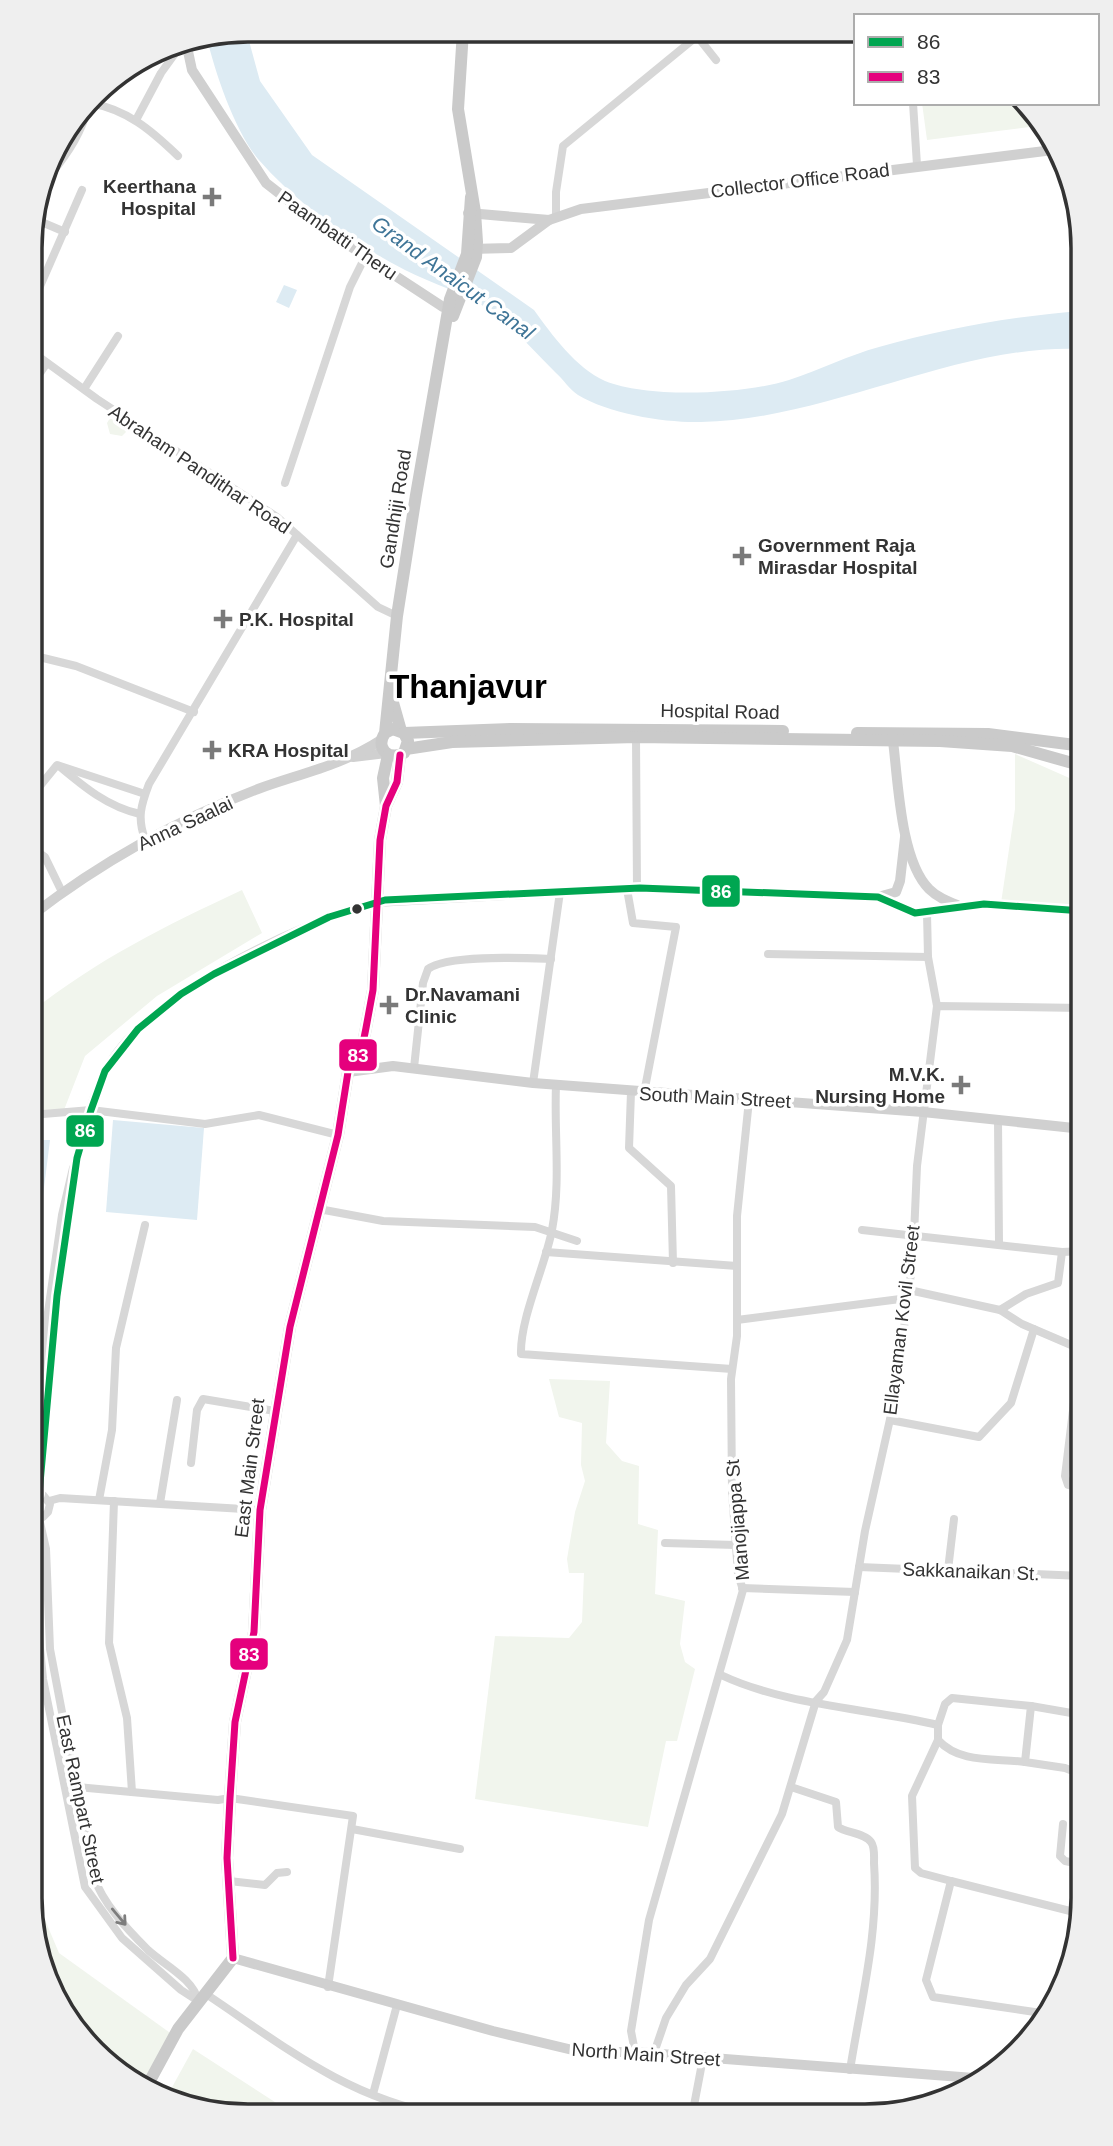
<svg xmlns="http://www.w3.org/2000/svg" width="1113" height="2146" font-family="Helvetica,sans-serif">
  <rect width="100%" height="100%" fill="#fff"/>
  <g fill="#f1f5ed">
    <polygon points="922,103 1022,103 1037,126 927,140"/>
    <polygon points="110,418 128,430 122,436 110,434 107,423"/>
    <polygon points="1015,754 1083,784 1083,909 1001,903 1015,809"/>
    <path d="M242 890 262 933 157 996 85 1056 64 1110 31 1115V1012C98 959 165 926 242 890Z"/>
    <polygon points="549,1379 610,1381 606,1443 622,1461 639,1466 638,1524 658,1530 655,1594 685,1601 680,1644 685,1662 695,1669 677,1741 666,1741 648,1827 475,1799 495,1636 569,1638 582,1622 584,1573 569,1573 567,1559 575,1512 585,1481 581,1465 582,1423 559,1417"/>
    <polygon points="30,1871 32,1889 59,1953 173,2035 144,2087 104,2062 41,1968 30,1898"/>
    <polygon points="193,2049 295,2115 219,2114 165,2100"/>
  </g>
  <g fill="#ddebf3">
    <path d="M246 30 260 81 312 155 534 310C552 335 576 368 605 381 649 399 745 394 789 380 820 370 849 355 879 347 947 328 1013 316 1083 311V349C956 343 833 419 701 422 666 423 609 414 578 395 570 390 563 379 556 373 535 352 514 328 491 311 466 293 432 284 405 270 351 242 298 205 258 159 235 131 215 73 207 38Z"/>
    <polygon points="284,285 297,290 289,308 276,302"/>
    <polygon points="31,519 43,524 31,563"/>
    <polygon points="113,1120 204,1128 197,1220 106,1212"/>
    <polygon points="31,1140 50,1140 30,1299"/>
  </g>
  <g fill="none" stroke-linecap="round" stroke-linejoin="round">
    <g stroke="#d7d7d7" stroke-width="8">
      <polyline points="697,36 716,60"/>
      <path d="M89 103C127 109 152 131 178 156"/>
      <polyline points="913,103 917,165"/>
      <polyline points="136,120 161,73 179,48"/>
      <path d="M46 173 51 174C69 152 82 132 89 104"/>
      <polyline points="32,218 65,232"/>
      <polyline points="556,218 556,192 563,146 701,33"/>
      <polyline points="31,307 82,190"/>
      <polyline points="31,351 97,399 277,517 378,607 397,616"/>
      <polyline points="31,386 47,363"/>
      <polyline points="84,389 118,336"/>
      <polyline points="285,483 350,287 365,257"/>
      <polyline points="31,655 76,666 194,712"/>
      <polyline points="636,737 637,889"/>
      <path d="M59 766C84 787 108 807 140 814"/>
      <polyline points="31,797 57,765 145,794"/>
      <path d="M145 839C137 818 141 805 149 784L297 535"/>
      <polyline points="31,847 45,857 62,892"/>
      <polyline points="627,889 633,923 676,927 644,1093"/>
      <polyline points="927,913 928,957 937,1006"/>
      <polyline points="768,954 928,957"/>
      <path d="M414 1068 423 983 428 969C447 954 525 958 551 959"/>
      <polyline points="533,1083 560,892"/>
      <path d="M556 1085C554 1133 561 1182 552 1230 545 1267 520 1318 521 1354L732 1369"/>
      <polyline points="631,1092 629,1148 671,1186 673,1263"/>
      <polyline points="31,1115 91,1110 205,1124 259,1115 338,1135"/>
      <polyline points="998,1120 999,1244"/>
      <polyline points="319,1209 383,1221 535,1227 577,1241"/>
      <polyline points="862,1230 1062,1252 1083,1251"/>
      <polyline points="546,1252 737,1266"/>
      <polyline points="909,1290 1000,1310 1022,1324 1078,1348 1080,1353 1065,1476 1068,1485 1083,1489"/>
      <polyline points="1000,1310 1026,1294 1058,1283 1062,1252"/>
      <polyline points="737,1320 908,1298"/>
      <polyline points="1080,1350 1083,1334"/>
      <polyline points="890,1420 979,1437 1011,1403 1034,1329"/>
      <polyline points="191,1463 197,1410 203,1399 275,1411"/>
      <polyline points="30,1475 46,1326 62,1215 73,1168"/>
      <path d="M39 1494C40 1403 54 1309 68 1219 76 1170 82 1116 105 1071 144 995 296 924 375 902"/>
      <polyline points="99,1500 112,1430 116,1348 145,1225"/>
      <polyline points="49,1501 60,1498 260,1510"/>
      <polyline points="114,1501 109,1643 127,1718 132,1792"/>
      <polyline points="160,1503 177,1400"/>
      <polyline points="30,1516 43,1517 48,1512 50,1504 43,1495 30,1496"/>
      <path d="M39 1518 46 1549 50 1649 93 1875C103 1904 127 1929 148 1950 164 1965 194 1979 198 2001"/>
      <polyline points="665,1543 736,1545"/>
      <polyline points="30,1545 43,1679 85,1887 122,1938 181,1990 198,2001"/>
      <polyline points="859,1567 1083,1576"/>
      <polyline points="948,1570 954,1519"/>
      <polyline points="742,1588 855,1592"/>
      <path d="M721 1675C787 1706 867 1708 938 1725L945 1704 952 1698 1031 1706 1025 1762 1065 1768 1083 1775"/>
      <polyline points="1031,1706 1083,1715"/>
      <path d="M938 1725V1740C960 1764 995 1758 1025 1762"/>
      <polyline points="938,1740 912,1796 915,1868 921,1873 951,1881"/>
      <polyline points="77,1787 218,1800 230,1798 353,1816 328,1987"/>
      <path d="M791 1787 836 1802 838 1827C846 1833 865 1833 871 1842 875 1847 874 1857 874 1863 879 1934 861 2000 850 2070"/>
      <polyline points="1063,1824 1060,1856 1065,1861 1080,1864 1083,1883"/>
      <polyline points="352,1829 460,1849"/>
      <polyline points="229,1881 265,1885 277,1873 287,1872"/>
      <polyline points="1063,1987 1078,1932"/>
      <path d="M206 1994C284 2046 345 2097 441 2115"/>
      <polyline points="1048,2014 933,1997 926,1980 951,1881 1082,1914"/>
      <polyline points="635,2052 631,2031 649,1920 743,1590 738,1574 732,1491 731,1379 737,1336 737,1216 749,1100"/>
      <polyline points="654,2053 666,2018 686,1985 710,1959 782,1814 816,1701 824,1692 847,1640 865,1531 895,1397 913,1258 917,1166 937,1006 1083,1008"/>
      <polyline points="373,2094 397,2005"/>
      <polyline points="692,2116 703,2058"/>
    </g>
    <g stroke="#d0d0d0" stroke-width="10">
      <polyline points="186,42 192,70 266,183 330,233 443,307"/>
      <polyline points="468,213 549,220 581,209 1053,150"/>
      <polyline points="470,249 511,248 549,220"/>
      <path d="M892 733C898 774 899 859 929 889 937 897 947 901 957 905"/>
      <polyline points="353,757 386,753"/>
      <polyline points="878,897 896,892 900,881 905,837"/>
      <polyline points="375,902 640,888 878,897 915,913 984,904 1083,911"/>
      <path d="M31 916C100 863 176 820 258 789 299 774 343 765 381 740"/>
      <polyline points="348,1072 393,1066 533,1083 923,1112 1083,1129"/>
      <polyline points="233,1958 493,2031 581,2052 635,2052 987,2079"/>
    </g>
    <g stroke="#cacaca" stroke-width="12">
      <polyline points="453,316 476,257 477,242 475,212 458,109 463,31"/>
      <polyline points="390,692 401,731"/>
      <path d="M385 733 393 729 404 733 408 741 404 753C388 761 375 748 385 733L397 616 416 495 450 299 467 254 471 197"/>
      <polyline points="404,733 511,729 783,731"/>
      <polyline points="857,733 988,734 1083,746"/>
      <polyline points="406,749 452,742 636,737 940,741 1012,746 1083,766"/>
      <polyline points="386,806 383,778 388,755"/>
      <polyline points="146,2088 178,2029 233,1958 227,1858 230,1798 235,1722 254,1632 260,1510 290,1327 338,1135 348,1072 362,1048 366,1028 373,990 380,840 386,806 397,782 400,755"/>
    </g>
    <defs>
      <polyline id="bus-1" points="39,1494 57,1296 77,1158 91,1110 105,1071 138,1029 181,994 214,974 329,917 385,900 640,888 878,897 915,913 984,904 1083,911"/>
      <polyline id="bus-2" points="233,1958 227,1858 230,1798 235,1722 254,1632 260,1510 290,1327 338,1135 348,1072 362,1048 366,1028 373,990 380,840 386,806 397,782 400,755"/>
    </defs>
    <use href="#bus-1" stroke="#fff" stroke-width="12"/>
    <use href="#bus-2" stroke="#fff" stroke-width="12"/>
    <use href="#bus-1" stroke="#00a651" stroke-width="7"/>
    <use href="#bus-2" stroke="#e5007d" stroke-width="7"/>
  </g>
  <defs><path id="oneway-shaft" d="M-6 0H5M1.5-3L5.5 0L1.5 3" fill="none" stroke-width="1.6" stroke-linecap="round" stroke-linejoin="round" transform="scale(1.75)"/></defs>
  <use stroke="#7d7d7d" href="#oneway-shaft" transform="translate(119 1917) rotate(50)"/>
  <g fill="#7a7a7a" stroke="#fff" stroke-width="2.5">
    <path d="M208.5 186.5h7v7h7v7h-7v7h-7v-7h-7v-7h7z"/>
    <path d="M738.5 545.5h7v7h7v7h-7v7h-7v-7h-7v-7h7z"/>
    <path d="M219.5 608.5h7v7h7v7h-7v7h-7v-7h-7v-7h7z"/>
    <path d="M208.5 739.5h7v7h7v7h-7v7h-7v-7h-7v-7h7z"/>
    <path d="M385.5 994.5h7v7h7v7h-7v7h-7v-7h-7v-7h7z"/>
    <path d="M957.5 1074.5h7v7h7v7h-7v7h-7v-7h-7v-7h7z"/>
  </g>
  <circle fill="#333" stroke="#fff" stroke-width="2.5" cx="357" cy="909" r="6"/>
  <g text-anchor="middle" stroke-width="7" stroke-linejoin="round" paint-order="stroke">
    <g font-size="19" fill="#333" stroke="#fff">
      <text transform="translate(800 180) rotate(-7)" y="7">Collector Office Road</text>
      <text transform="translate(338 235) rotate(35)" y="7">Paambatti Theru</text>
      <text transform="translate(200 469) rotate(34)" y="7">Abraham Pandithar Road</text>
      <text transform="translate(395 509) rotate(-81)" y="7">Gandhiji Road</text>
      <text transform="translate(720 711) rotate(1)" y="7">Hospital Road</text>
      <text transform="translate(185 823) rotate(-25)" y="7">Anna Saalai</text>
      <text transform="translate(715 1097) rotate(3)" y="7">South Main Street</text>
      <text transform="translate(901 1320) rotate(-83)" y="7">Ellayaman Kovil Street</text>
      <text transform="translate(249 1468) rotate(-83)" y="7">East Main Street</text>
      <text transform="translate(737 1520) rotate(-95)" y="7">Manojiappa St</text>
      <text transform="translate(971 1571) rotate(2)" y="7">Sakkanaikan St.</text>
      <text transform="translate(81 1799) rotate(78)" y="7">East Rampart Street</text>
      <text transform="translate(646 2054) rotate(4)" y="7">North Main Street</text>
    </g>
    <g font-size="19" font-weight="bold" fill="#333" stroke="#fff" text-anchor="start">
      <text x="196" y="193" text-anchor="end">Keerthana<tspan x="196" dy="22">Hospital</tspan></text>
      <text x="758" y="552">Government Raja<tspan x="758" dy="22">Mirasdar Hospital</tspan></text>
      <text x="239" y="626">P.K. Hospital</text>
      <text x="228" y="757">KRA Hospital</text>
      <text x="405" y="1001">Dr.Navamani<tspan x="405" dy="22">Clinic</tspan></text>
      <text x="945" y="1081" text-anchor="end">M.V.K.<tspan x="945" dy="22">Nursing Home</tspan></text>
    </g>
    <g font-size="21" font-style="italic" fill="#3f7597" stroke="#fff">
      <text transform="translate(453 278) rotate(36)" y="7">Grand Anaicut Canal</text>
    </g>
    <g font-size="33" font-weight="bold" fill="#000" stroke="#fff">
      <text x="468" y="698">Thanjavur</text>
    </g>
  </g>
  <path d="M0 0H1113V2146H0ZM248 42H865A206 206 0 0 1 1071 248V1898A206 206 0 0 1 865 2104H248A206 206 0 0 1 42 1898V248A206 206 0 0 1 248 42Z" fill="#efefef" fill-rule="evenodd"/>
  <path fill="none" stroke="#333" stroke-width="3.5" d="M248 42H865A206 206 0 0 1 1071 248V1898A206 206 0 0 1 865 2104H248A206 206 0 0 1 42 1898V248A206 206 0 0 1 248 42Z"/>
  <g stroke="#fff" stroke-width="2.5">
    <rect x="701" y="874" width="40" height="34" rx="7" fill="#00a651"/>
    <rect x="338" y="1038" width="40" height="34" rx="7" fill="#e5007d"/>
    <rect x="65" y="1114" width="40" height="34" rx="7" fill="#00a651"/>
    <rect x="229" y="1637" width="40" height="34" rx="7" fill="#e5007d"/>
  </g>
  <g font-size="19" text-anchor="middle" font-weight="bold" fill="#fff">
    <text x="721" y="898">86</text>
    <text x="358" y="1062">83</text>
    <text x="85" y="1137">86</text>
    <text x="249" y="1661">83</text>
  </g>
  <rect x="854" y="14" width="245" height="91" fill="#ffffff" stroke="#adadad" stroke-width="2"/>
  <rect x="868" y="37" width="35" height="10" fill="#00a651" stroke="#adadad" stroke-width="2"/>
  <text x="917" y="49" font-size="21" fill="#333333">86</text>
  <rect x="868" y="72" width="35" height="10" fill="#e5007d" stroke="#adadad" stroke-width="2"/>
  <text x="917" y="84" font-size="21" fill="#333333">83</text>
</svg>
